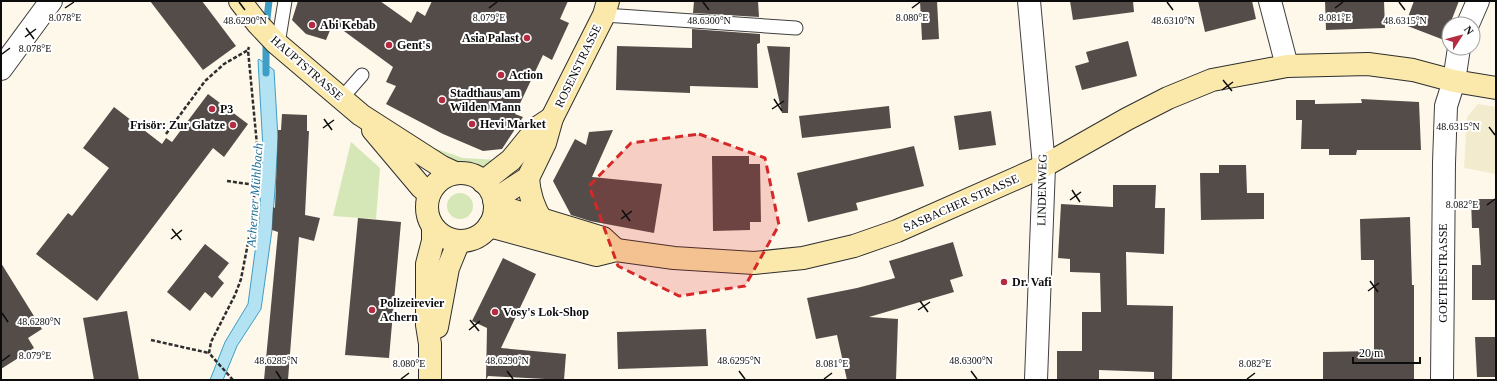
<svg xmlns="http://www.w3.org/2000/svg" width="1497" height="381" font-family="Georgia,serif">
  <rect width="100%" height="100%" fill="#fef8eb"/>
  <polygon fill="#f2ebcd" points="1478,104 1496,107 1496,174 1464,168 1467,117"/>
  <g fill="#d5e6b7">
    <polygon points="351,142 380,168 376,219 333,216"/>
    <polygon points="434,148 463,158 498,160 490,165 479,167 448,161 431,149"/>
    <circle cx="460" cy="206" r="13"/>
  </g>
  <polygon fill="#b3e2f2" stroke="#3e9ec5" points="259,59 274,70 278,138 276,175 272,230 261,309 237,346 223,380 210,380 225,342 248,304 259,222 263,149 258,60"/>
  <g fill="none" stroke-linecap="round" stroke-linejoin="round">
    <g stroke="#3e9ec5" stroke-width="7">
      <polyline points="266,27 269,1"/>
      <polyline points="266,39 266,73"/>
    </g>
  </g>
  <g fill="#544c49">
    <polygon points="150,1 202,1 236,46 203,70"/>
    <polygon points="298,1 380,1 411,23 417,11 425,16 432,1 568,1 560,19 569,23 552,60 543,55 515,114 523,117 502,149 483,151 443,134 386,104 396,86 386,82 393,67 333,23 326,40 306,34 292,20"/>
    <polygon points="694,1 758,1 759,17 693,13"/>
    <polygon points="920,1 937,1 939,39 922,40"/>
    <polygon points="1070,1 1133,1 1134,12 1073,20"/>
    <polygon points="1198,1 1252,1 1256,19 1205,32"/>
    <polygon points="1325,1 1384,1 1385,28 1326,30"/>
    <polygon points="1414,1 1459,1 1450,24 1449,24 1444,40 1405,25"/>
    <polygon points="692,29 760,34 760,43 757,44 758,88 690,86 690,93 616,90 617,46 692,48"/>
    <polygon points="1128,41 1137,76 1082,90 1075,66 1089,62 1086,52"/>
    <polygon points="767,46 790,47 788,113 782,113"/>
    <polygon points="208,94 248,124 224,157 213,148 97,301 36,254 68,213 72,216 109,168 83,148 114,107 162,144 166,138 172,142"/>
    <polygon points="1361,99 1419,102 1421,150 1357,150 1356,155 1329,155 1329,149 1301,149 1302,120 1296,120 1296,100 1315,100 1315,104 1362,103"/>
    <polygon points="889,106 891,128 802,138 799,116"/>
    <polygon points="991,111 996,145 959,150 954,116"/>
    <polygon points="282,114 307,115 307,131 309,131 305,215 320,218 314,241 299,237 288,380 264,380 278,232 272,230 273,207 275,208 278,130 281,130"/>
    <polygon points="613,130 592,177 662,184 654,233 590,221 571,215 553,181 575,139 586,145 589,132"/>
    <polygon points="914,146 924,186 856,203 858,210 808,222 797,173"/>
    <polygon points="712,156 749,156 749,164 760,164 761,222 750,222 750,230 713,231"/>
    <polygon points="1219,165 1246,165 1247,193 1264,193 1264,219 1201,220 1200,173 1219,173"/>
    <polygon points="1113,185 1156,185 1155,208 1165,208 1164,254 1126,252 1127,305 1173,306 1172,379 1154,379 1154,372 1099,370 1099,380 1057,380 1057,351 1082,351 1082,312 1101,312 1100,273 1070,272 1070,259 1058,258 1061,204 1113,207"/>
    <polygon points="1471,199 1496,199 1496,300 1472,300 1472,265 1481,265 1479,228 1472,228"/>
    <polygon points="1410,217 1412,285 1414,285 1414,380 1323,380 1323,352 1374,351 1374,260 1361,260 1360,219"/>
    <polygon points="358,218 401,222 389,358 345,355"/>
    <polygon points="953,242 963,276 950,280 954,292 869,317 898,319 896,380 847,380 837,335 816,339 807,298 857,288 895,278 889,261"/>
    <polygon points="205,244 229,263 218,277 224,283 212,298 205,292 190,311 167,292"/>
    <polygon points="503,258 536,274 501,348 566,354 564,380 488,376 486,380 487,328 472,321"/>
    <polygon points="1,263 42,329 28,338 34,348 1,369"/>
    <polygon points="127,311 139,380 94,380 83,318"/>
    <polygon points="706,329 708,366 618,369 617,332"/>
    <polygon points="1475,337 1496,337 1496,377 1477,377"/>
  </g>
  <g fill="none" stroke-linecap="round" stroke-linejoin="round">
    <defs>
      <g id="lane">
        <polyline points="604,15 796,28"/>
        <polyline points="278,44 285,1"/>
        <polyline points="341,99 362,75"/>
      </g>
      <g id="street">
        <polyline points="1029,1 1044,166 1036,380"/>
        <polyline points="1270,1 1287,66"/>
        <polyline points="1468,24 1478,1"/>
        <polyline points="1,69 51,1"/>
        <polyline points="1442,380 1444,163 1446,106 1454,81 1459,48"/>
      </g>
      <g id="secondary">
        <polyline points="240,1 258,24 275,42 361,115 442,167 455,173"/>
        <polyline points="373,130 421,187 429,194"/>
        <circle cx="461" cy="207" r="34"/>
        <path d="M528 178C529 194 533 207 542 221"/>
        <polyline points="483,182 511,160 537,128 552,118"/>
        <polyline points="494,200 528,178 545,143 552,118 604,15 608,1"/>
        <polyline points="495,205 603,238 616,250"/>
        <polyline points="489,226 596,255 616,250 674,258 754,263 803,258 854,246 897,231 1044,166 1127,119 1168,98 1212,80 1287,66 1368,64 1413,70 1454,81 1496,88"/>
        <polyline points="437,327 448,268 459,241"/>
        <polyline points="430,380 430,344 427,325 427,264 433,241 433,227"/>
      </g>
    </defs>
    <use href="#lane" stroke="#3f3f3f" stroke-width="15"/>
    <use href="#street" stroke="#3f3f3f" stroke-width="24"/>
    <use href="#secondary" stroke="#2e2e2e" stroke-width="24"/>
    <g stroke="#2e2e2e" stroke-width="2.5" stroke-dasharray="4 2" stroke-linecap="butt">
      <polyline points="166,134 205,81 224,64 248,50"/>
      <polyline points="227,181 255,185"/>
      <polyline points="151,340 209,353"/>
      <polyline points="233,380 209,353 211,342 235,295 241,279 253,217 257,145 248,50 249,47"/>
    </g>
    <use href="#lane" stroke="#fff" stroke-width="13"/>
    <use href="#street" stroke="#fff" stroke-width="22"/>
    <use href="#secondary" stroke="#fae9aa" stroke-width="22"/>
  </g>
  <path fill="#d62828" fill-opacity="0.2" stroke="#d62828" stroke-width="3" stroke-dasharray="8 5" stroke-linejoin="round" d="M699 134 765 158 779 225 745 286 679 296 618 266 589 186 631 143Z"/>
  <path fill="none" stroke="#0c0c0c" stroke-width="1.5" d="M239 2 245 10M703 2 709 10M1167 2 1173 10M1399 2 1405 10M65 8 74 2M489 8 497 2M912 8 920 2M1335 8 1343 2M26 28 34 39M25 37 36 29M2 54 10 48M1223 80 1232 91M1222 90 1233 82M774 99 782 111M772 109 784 101M324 119 332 130M1489 127 1495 135M323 128 334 120M1072 190 1080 202M1070 200 1081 192M1487 205 1495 199M622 210 630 221M621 219 632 211M172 229 181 240M171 239 182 230M1370 281 1378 292M1368 291 1379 283M920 301 928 312M918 310 930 302M2 313 8 322M470 320 479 331M469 330 480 321M2 361 10 355M276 371 281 379M507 371 513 379M739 371 745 379M971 371 977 379M401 379 409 373M824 379 832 373M1247 379 1255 373"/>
  <g fill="#b32c41" stroke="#fff" stroke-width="1.5">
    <circle cx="312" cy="25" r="4"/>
    <circle cx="527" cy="38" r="4"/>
    <circle cx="389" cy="45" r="4"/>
    <circle cx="501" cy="75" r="4"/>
    <circle cx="442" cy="100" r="4"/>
    <circle cx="212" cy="109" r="4"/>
    <circle cx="472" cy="124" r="4"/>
    <circle cx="233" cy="125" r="4"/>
    <circle cx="1004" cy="282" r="4"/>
    <circle cx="372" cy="310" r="4"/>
    <circle cx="495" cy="312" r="4"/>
  </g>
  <g text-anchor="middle" stroke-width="4" stroke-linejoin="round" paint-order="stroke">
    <g font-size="12" font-weight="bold" fill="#0c0c0c" stroke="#fff" text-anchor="start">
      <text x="320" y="29">Abi Kebab</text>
      <text x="519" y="42" text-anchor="end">Asia Palast</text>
      <text x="397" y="49">Gent's</text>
      <text x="509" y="79">Action</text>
      <text x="450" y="97">Stadthaus am<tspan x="450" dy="14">Wilden Mann</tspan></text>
      <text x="220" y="113">P3</text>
      <text x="480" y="128">Hevi Market</text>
      <text x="225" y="129" text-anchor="end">Frisör: Zur Glatze</text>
      <text x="1012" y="286">Dr. Vafi</text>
      <text x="380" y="307">Polizeirevier<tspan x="380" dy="14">Achern</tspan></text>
      <text x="503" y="316">Vosy's Lok-Shop</text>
    </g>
    <g font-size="12" fill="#0c0c0c" stroke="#fff">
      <text transform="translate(578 66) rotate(-64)" y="4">ROSENSTRASSE</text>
      <text transform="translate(307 68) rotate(41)" y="4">HAUPTSTRASSE</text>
      <text transform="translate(1042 190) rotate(-89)" y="4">LINDENWEG</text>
      <text transform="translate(961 203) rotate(-24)" y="4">SASBACHER STRASSE</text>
      <text transform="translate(1443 273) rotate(-90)" y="4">GOETHESTRASSE</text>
    </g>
    <g font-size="13" font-style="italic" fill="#1d6e96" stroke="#fff">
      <text transform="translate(254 195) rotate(-86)" y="5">Acherner Mühlbach</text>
    </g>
  </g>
  <g font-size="10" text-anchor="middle" fill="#0c0c0c" stroke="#fff" stroke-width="4" stroke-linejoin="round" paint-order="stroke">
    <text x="65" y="21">8.078°E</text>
    <text x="489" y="21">8.079°E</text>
    <text x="912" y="21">8.080°E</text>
    <text x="1335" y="21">8.081°E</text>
    <text x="245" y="24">48.6290°N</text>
    <text x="709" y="24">48.6300°N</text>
    <text x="1173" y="24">48.6310°N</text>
    <text x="1405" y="24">48.6315°N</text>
    <text x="35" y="52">8.078°E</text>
    <text x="1458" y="130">48.6315°N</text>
    <text x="1462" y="208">8.082°E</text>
    <text x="39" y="325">48.6280°N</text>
    <text x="35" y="359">8.079°E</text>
    <text x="276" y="364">48.6285°N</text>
    <text x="507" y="364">48.6290°N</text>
    <text x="739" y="364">48.6295°N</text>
    <text x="971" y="364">48.6300°N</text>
    <text x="409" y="367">8.080°E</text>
    <text x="832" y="367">8.081°E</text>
    <text x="1255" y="367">8.082°E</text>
  </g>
  <rect width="1497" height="381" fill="none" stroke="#0c0c0c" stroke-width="4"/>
  <g transform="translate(1461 36) rotate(54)"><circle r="19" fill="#ffffff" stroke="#9e9e9e"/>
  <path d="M0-3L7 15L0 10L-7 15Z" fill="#b32c41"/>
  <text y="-6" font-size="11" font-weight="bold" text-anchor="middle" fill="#0c0c0c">N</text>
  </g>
  <path d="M1353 357v6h67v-6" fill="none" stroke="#0c0c0c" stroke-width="2"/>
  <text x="1359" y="357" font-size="12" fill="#0c0c0c" stroke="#ffffff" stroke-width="3" paint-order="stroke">20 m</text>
</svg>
